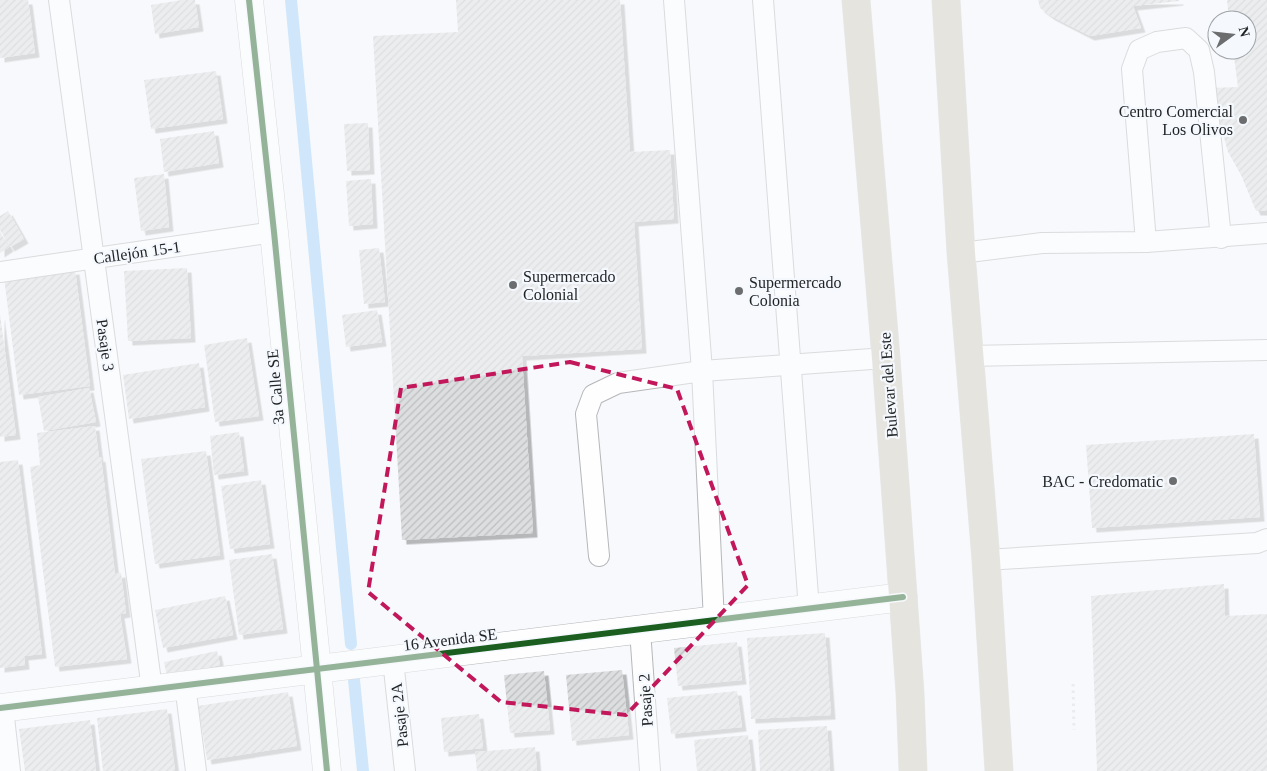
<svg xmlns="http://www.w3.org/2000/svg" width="1267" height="771" font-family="'Times New Roman',serif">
  <defs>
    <pattern id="building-hatch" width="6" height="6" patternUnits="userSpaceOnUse" patternTransform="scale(1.25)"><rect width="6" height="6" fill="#dddee0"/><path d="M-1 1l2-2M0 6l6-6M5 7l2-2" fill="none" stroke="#bdbec0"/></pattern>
    <filter id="shadow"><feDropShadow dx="4.5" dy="4.5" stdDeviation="0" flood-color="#0004"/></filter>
  </defs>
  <rect width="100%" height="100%" fill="#f7f9fc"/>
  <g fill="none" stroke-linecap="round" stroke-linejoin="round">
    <g stroke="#9ecefa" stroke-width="12">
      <polyline points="291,0 351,644"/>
      <polyline points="354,680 363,771"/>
    </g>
  </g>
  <g fill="url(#building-hatch)" filter="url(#shadow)">
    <polygon points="0,0 28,0 35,53 0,58"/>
    <polygon points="182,0 195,0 199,27 155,34 151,5"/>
    <polygon points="456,0 620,0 630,152 670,150 674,219 634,222 642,349 522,356 533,533 402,540 373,36 458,32"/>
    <polygon points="1038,0 1179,0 1179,1 1133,6 1141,28 1090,36 1051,16 1040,8"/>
    <polygon points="1227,0 1267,0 1267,211 1256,211 1241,175 1228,152 1210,88 1238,87 1233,50 1247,50 1247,20 1229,20"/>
    <polygon points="216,71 223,119 151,129 144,80"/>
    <polygon points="368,123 370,170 347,171 344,124"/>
    <polygon points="214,131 219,163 164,172 160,139"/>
    <polygon points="164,174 169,227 141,231 134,178"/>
    <polygon points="371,179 373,224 349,226 346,181"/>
    <polygon points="8,211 24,239 10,247 0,230 0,216"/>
    <polygon points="0,232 9,247 0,253"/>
    <polygon points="379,248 385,302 364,304 359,250"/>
    <polygon points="187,268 191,338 128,341 124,271"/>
    <polygon points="75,270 90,386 19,395 4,278"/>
    <polygon points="377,310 382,342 346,347 342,315"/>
    <polygon points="0,314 16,435 0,437"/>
    <polygon points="247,338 259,416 215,422 204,345"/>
    <polygon points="199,363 205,407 129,419 123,375"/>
    <polygon points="89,388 96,422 44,431 38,397"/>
    <polygon points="95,426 99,458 101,457 115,574 121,573 126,613 120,614 127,659 55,667 30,467 40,465 37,433"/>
    <polygon points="239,432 244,471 214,475 210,436"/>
    <polygon points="1254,434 1260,517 1092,528 1086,445"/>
    <polygon points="206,451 220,555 155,564 141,459"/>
    <polygon points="18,460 42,654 24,656 25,665 0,668 0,462"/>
    <polygon points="261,480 270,544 230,549 221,486"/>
    <polygon points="272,554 283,629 239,635 229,560"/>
    <polygon points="1224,584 1225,616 1267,614 1267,771 1097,771 1091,596"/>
    <polygon points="225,596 233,635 163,648 155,610"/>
    <polygon points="825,633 831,715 751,719 747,638"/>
    <polygon points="737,642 742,680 678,686 674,648"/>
    <polygon points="217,651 220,665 167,677 164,662"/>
    <polygon points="622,670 629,735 572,741 566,675"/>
    <polygon points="544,671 550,730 510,733 504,675"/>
    <polygon points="737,691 742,727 671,734 667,698"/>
    <polygon points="288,692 297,746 207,760 198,706"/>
    <polygon points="167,709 175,771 103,771 97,718"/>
    <polygon points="479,714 483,748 444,752 441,718"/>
    <polygon points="90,720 96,771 25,771 19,729"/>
    <polygon points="827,726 830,771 760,771 758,730"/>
    <polygon points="748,735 752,771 697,771 694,740"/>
    <polygon points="535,747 537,771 477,771 475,752"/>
  </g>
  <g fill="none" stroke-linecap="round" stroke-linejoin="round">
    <defs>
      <g id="lane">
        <polyline points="59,0 152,689"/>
        <polyline points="674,0 702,371 714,621"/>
        <polyline points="763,0 809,609"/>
        <polyline points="1146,242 1132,69 1139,50 1157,42 1186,38 1199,50 1204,72 1221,238"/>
        <polyline points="961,253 1042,243 1146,242 1267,233"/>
        <polyline points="0,272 274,232"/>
        <polyline points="968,356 1267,350"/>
        <polyline points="599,556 586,414 593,395 618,383 702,371 886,358"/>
        <polyline points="986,560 1257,543 1267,539"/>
        <polyline points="640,630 650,771"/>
        <polyline points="393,660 405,771"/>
        <polyline points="185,685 196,771"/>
        <polyline points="3,708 10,771"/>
      </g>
      <g id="street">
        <polyline points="249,0 274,232 327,771"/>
        <polyline points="0,708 903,597"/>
      </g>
      <g id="highway">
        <polyline points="856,0 886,358 910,693 913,771"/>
        <polyline points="946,0 961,253 986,560 999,771"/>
      </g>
    </defs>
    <use href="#lane" stroke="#b6b7b9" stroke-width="22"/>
    <use href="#street" stroke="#b6b7b9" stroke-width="29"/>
    <use href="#highway" stroke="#d3d5d7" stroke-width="29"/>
    <polyline stroke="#d9dada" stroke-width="3" stroke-dasharray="2.5 4" stroke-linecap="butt" points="1073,684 1074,730"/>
    <use href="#lane" stroke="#fefeff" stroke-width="20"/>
    <use href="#street" stroke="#fefeff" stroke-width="28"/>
    <use href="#highway" stroke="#d0cbbc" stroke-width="28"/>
    <defs>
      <g id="cycleway">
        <polyline points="249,0 274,232 327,771"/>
        <polyline points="0,708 903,597"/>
      </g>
    </defs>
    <use href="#cycleway" stroke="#f5f9fe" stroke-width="9"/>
    <use href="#cycleway" stroke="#1b5e20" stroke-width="6"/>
  </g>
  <path d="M0 0H1267V771H0ZM570 362 677 389 748 585 626 715 501 702 368 592 401 388Z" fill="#f7f9fc" fill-opacity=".55" fill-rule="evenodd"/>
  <path fill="none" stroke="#c2185b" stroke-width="4" stroke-dasharray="10 6" stroke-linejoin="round" d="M570 362 677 389 748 585 626 715 501 702 368 592 401 388Z"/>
  <g fill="#6b6d6f" stroke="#f5f9fe" stroke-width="2">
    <circle cx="1243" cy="120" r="5"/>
    <circle cx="513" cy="285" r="5"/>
    <circle cx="739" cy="291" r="5"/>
    <circle cx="1173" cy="481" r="5"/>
  </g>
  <g text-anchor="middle" stroke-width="4.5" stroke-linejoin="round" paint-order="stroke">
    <g font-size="16" fill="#1f2123" stroke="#f5f9fe" text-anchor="end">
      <text x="1233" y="117">Centro Comercial<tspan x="1233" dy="18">Los Olivos</tspan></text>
      <text x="523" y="282" text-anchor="start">Supermercado<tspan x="523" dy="18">Colonial</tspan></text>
      <text x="749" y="288" text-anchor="start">Supermercado<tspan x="749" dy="18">Colonia</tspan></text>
      <text x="1163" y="487">BAC - Credomatic</text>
    </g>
    <g font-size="16" fill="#1f2123" stroke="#f5f9fe">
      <text transform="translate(137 252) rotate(-8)" y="6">Callejón 15-1</text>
      <text transform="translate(106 345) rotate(82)" y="6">Pasaje 3</text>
      <text transform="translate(888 385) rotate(-94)" y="6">Bulevar del Este</text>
      <text transform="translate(275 387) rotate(-95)" y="6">3a Calle SE</text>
      <text transform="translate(450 639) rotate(-7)" y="6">16 Avenida SE</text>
      <text transform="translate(645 700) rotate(-94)" y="6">Pasaje 2</text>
      <text transform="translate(399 715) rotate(-96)" y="6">Pasaje 2A</text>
    </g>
  </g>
  <g transform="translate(1232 35) rotate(75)"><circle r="24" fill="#f5f9fe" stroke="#9fa3a6"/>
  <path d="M0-4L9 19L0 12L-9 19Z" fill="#6b6d6f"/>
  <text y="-8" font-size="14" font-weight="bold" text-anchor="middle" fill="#1f2123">N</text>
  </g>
</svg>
